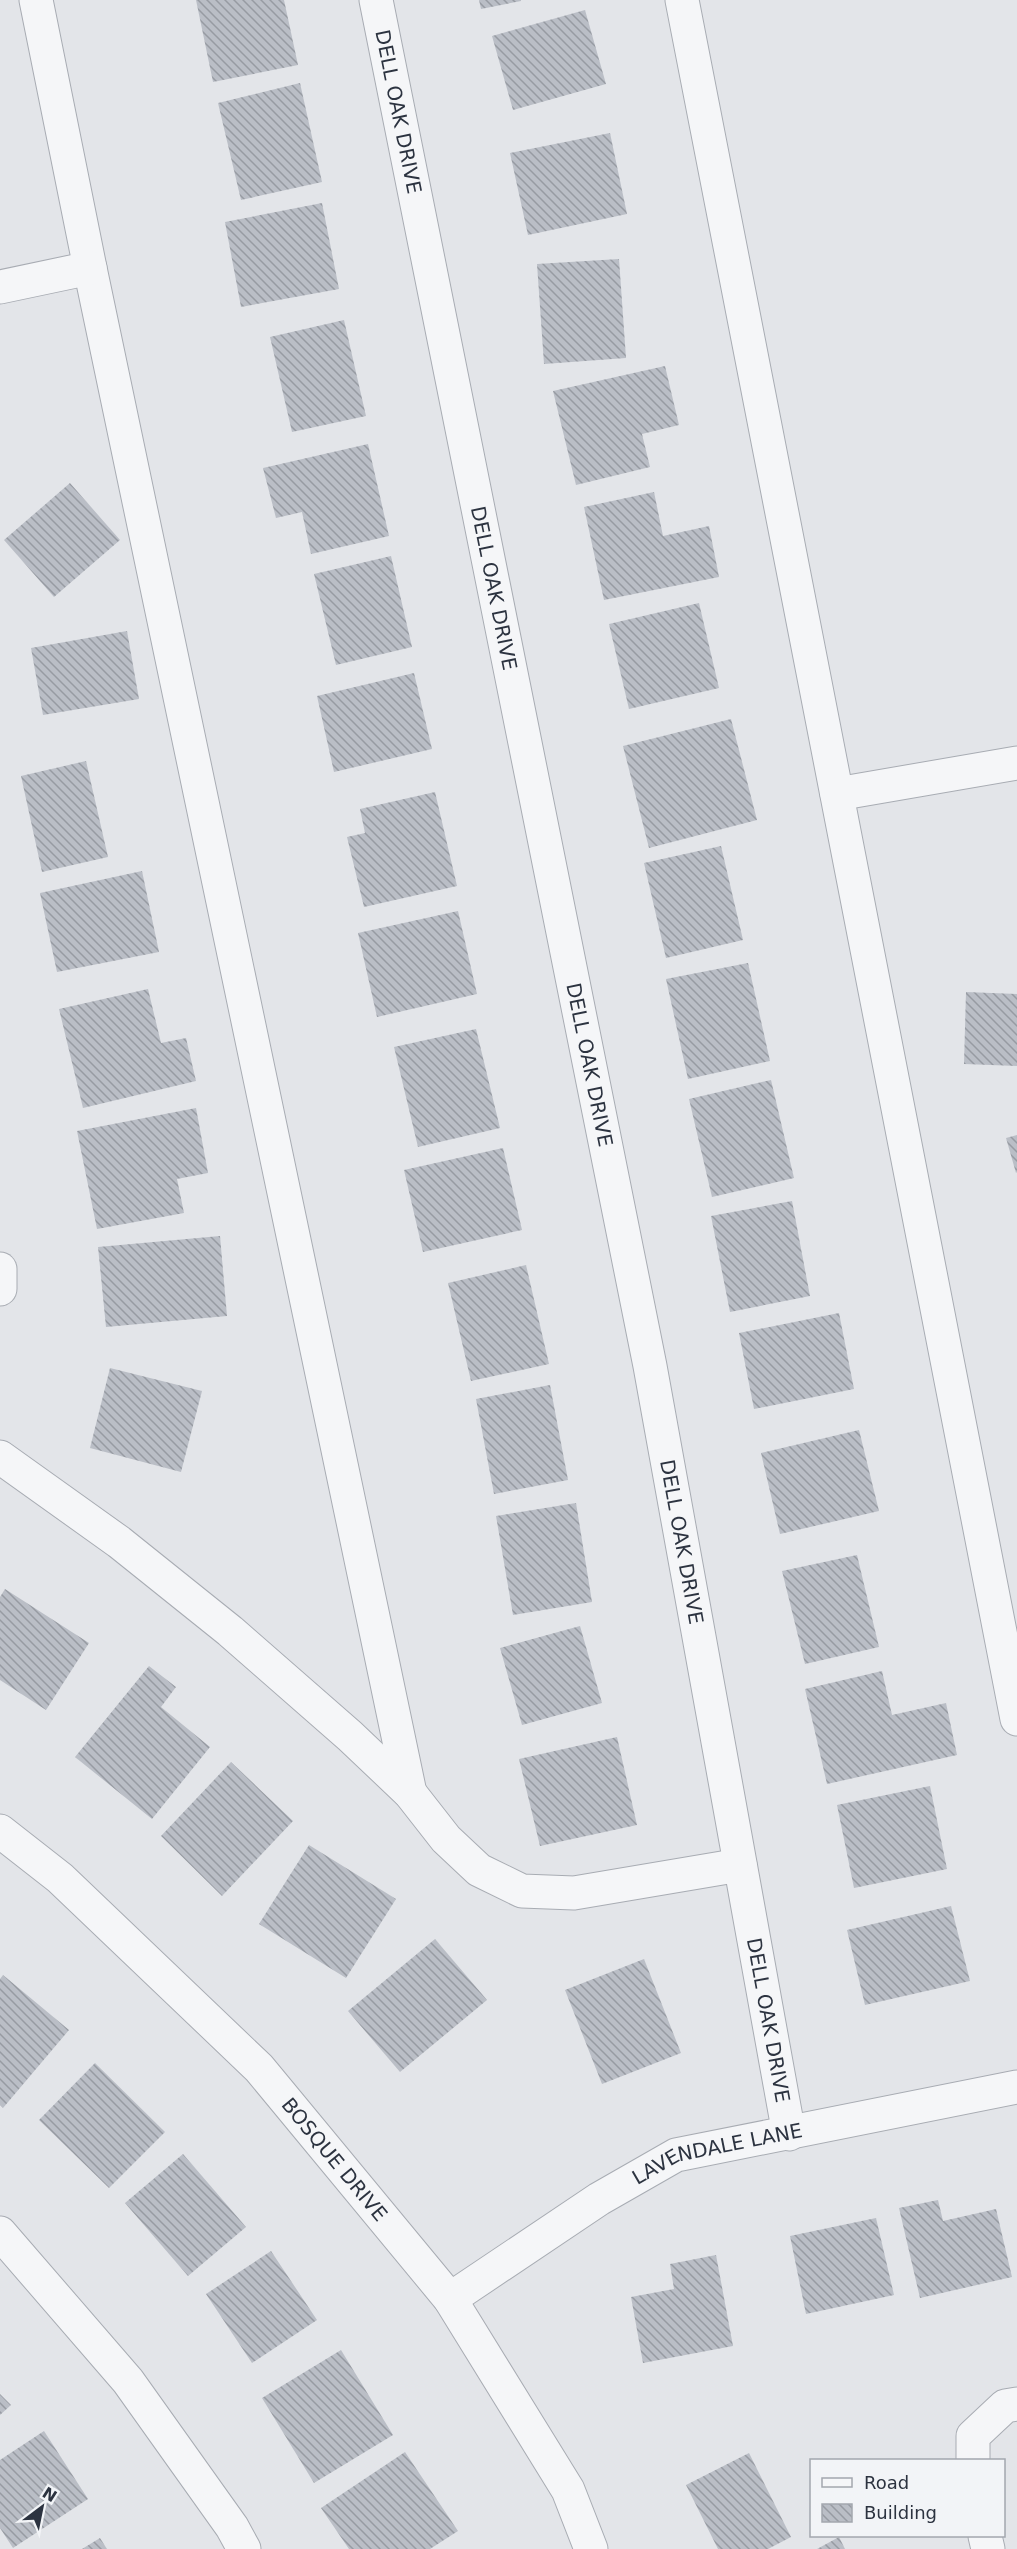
<svg xmlns="http://www.w3.org/2000/svg" width="1017" height="2549" font-family="'DejaVu Sans',sans-serif">
  <defs>
    <pattern id="building-back-hatch" width="6" height="6" patternUnits="userSpaceOnUse" patternTransform="scale(1.5)"><rect width="6" height="6" fill="#babec6"/><path d="M-1 5l2 2M0 0l6 6M5-1l2 2" fill="none" stroke="#979ba2"/></pattern>
  </defs>
  <rect width="100%" height="100%" fill="#e3e5e9"/>
  <g fill="url(#building-back-hatch)">
    <polygon points="196,0 284,0 298,65 213,82"/>
    <polygon points="479,0 521,0 521,1 481,9"/>
    <polygon points="585,10 606,84 513,110 492,36"/>
    <polygon points="300,83 322,182 241,200 218,103"/>
    <polygon points="610,133 627,214 528,235 510,153"/>
    <polygon points="322,203 339,289 241,307 225,222"/>
    <polygon points="619,259 626,358 544,364 537,264"/>
    <polygon points="344,320 366,416 292,432 270,337"/>
    <polygon points="665,366 679,425 642,434 650,467 576,485 553,391"/>
    <polygon points="368,444 389,536 311,554 302,512 276,518 263,468"/>
    <polygon points="70,483 120,540 54,597 4,540"/>
    <polygon points="654,492 663,536 709,526 719,577 604,600 584,507"/>
    <polygon points="391,556 412,647 336,665 314,574"/>
    <polygon points="699,603 719,688 629,709 609,624"/>
    <polygon points="127,631 139,699 43,715 31,648"/>
    <polygon points="414,673 432,749 334,772 317,696"/>
    <polygon points="731,719 757,820 649,848 623,746"/>
    <polygon points="86,761 108,857 42,872 21,776"/>
    <polygon points="435,792 457,886 364,907 347,837 365,833 360,809"/>
    <polygon points="721,846 743,940 666,958 644,863"/>
    <polygon points="142,871 159,952 57,972 40,893"/>
    <polygon points="458,911 477,994 377,1017 358,933"/>
    <polygon points="748,963 770,1061 688,1079 666,979"/>
    <polygon points="148,989 161,1043 186,1038 196,1081 83,1108 59,1009"/>
    <polygon points="966,992 1017,994 1017,1066 964,1064"/>
    <polygon points="476,1029 500,1128 418,1147 394,1047"/>
    <polygon points="771,1080 794,1178 712,1197 689,1099"/>
    <polygon points="196,1108 208,1173 177,1179 184,1213 97,1229 77,1131"/>
    <polygon points="1017,1135 1017,1172 1016,1173 1006,1138"/>
    <polygon points="503,1148 522,1230 423,1252 404,1170"/>
    <polygon points="792,1201 810,1296 730,1312 711,1216"/>
    <polygon points="220,1236 227,1316 106,1327 98,1247"/>
    <polygon points="526,1265 549,1364 471,1381 448,1283"/>
    <polygon points="839,1313 854,1389 754,1409 739,1333"/>
    <polygon points="110,1368 202,1391 181,1472 90,1448"/>
    <polygon points="550,1385 568,1480 494,1494 476,1399"/>
    <polygon points="859,1430 879,1511 780,1534 761,1453"/>
    <polygon points="576,1503 592,1602 513,1615 496,1516"/>
    <polygon points="857,1555 879,1647 805,1664 782,1571"/>
    <polygon points="5,1589 89,1643 46,1710 0,1680 0,1597"/>
    <polygon points="580,1626 602,1703 522,1725 500,1648"/>
    <polygon points="149,1666 176,1687 161,1707 210,1747 152,1819 75,1757"/>
    <polygon points="882,1671 892,1715 946,1703 957,1755 827,1784 805,1689"/>
    <polygon points="617,1737 637,1825 540,1846 519,1759"/>
    <polygon points="231,1762 293,1821 222,1896 161,1836"/>
    <polygon points="930,1786 947,1869 854,1888 837,1805"/>
    <polygon points="309,1845 396,1899 346,1978 259,1924"/>
    <polygon points="951,1906 970,1981 865,2005 847,1930"/>
    <polygon points="435,1939 487,2000 400,2072 348,2011"/>
    <polygon points="644,1959 681,2053 602,2084 565,1990"/>
    <polygon points="3,1975 69,2030 3,2108 0,2105 0,1979"/>
    <polygon points="95,2063 165,2132 109,2188 39,2120"/>
    <polygon points="183,2154 246,2227 188,2276 125,2203"/>
    <polygon points="938,2200 943,2221 996,2209 1012,2277 920,2298 899,2208"/>
    <polygon points="876,2218 894,2295 806,2314 790,2236"/>
    <polygon points="271,2251 317,2320 252,2363 206,2294"/>
    <polygon points="716,2255 733,2346 643,2363 631,2297 674,2289 670,2264"/>
    <polygon points="341,2350 393,2435 314,2483 262,2398"/>
    <polygon points="0,2394 11,2405 0,2415"/>
    <polygon points="44,2431 88,2499 13,2548 0,2528 0,2460"/>
    <polygon points="405,2452 458,2531 430,2549 349,2549 321,2508"/>
    <polygon points="749,2453 791,2537 768,2549 718,2549 686,2485"/>
    <polygon points="839,2537 845,2549 817,2549"/>
    <polygon points="100,2538 107,2549 82,2549"/>
  </g>
  <g fill="none" stroke-linecap="round" stroke-linejoin="round">
    <defs>
      <g id="minor">
        <polyline points="36,0 90,268 410,1793"/>
        <path id="s1" d="M376 0 650 1366 789 2134"/>
        <polyline points="682,0 1017,1719"/>
        <polyline points="0,287 90,268"/>
        <polyline points="837,794 1017,763"/>
        <polyline points="0,1269 0,1289"/>
        <polyline points="0,1457 119,1542 230,1631 350,1736 410,1793 446,1839 479,1870 522,1891 574,1893 740,1865"/>
        <path id="s2" d="M0 1831 60 1878 259 2068 450 2299 568 2490 591 2549"/>
        <polyline points="0,2233 128,2381 232,2527 244,2549"/>
        <path id="s3" d="M450 2299 599 2199 676 2155 1017 2087"/>
        <polyline points="973,2460 973,2436 1005,2406 1017,2404"/>
        <polyline points="985,2536 988,2549"/>
      </g>
    </defs>
    <use href="#minor" stroke="#a8acb3" stroke-width="35"/>
    <use href="#minor" stroke="#f5f6f8" stroke-width="33"/>
  </g>
  <g text-anchor="middle" stroke-width="4.5" stroke-linejoin="round" paint-order="stroke">
    <g font-size="20" fill="#2c3340" stroke="#f2f4f7">
      <text dy="7" stroke="none"><textPath href="#s1" startOffset="114">DELL OAK DRIVE</textPath></text>
      <text dy="7" stroke="none"><textPath href="#s1" startOffset="600">DELL OAK DRIVE</textPath></text>
      <text dy="7" stroke="none"><textPath href="#s1" startOffset="1086">DELL OAK DRIVE</textPath></text>
      <text dy="7" stroke="none"><textPath href="#s1" startOffset="1572">DELL OAK DRIVE</textPath></text>
      <text dy="7" stroke="none"><textPath href="#s1" startOffset="2058">DELL OAK DRIVE</textPath></text>
      <text dy="7" stroke="none"><textPath href="#s3" startOffset="308">LAVENDALE LANE</textPath></text>
      <text dy="7" stroke="none"><textPath href="#s2" startOffset="470">BOSQUE DRIVE</textPath></text>
    </g>
  </g>
  <rect x="810" y="2459" width="195" height="78" fill="#f2f4f7" stroke="#a3a7ae" stroke-width="1.5"/>
  <rect x="822" y="2478" width="30" height="9" fill="#f5f6f8" stroke="#a3a7ae" stroke-width="1.5"/>
  <text x="864" y="2489" font-size="18" fill="#2c3340">Road</text>
  <rect x="822" y="2504" width="30" height="18" fill="url(#building-back-hatch)" stroke="#a3a7ae" stroke-width="1.5"/>
  <text x="864" y="2519" font-size="18" fill="#2c3340">Building</text>
  <g transform="translate(42 2507) rotate(32)" stroke="#f2f4f7" stroke-width="4.5" paint-order="stroke">
  <path d="M0-4.5L10 22L0 15L-10 22Z" fill="#2c3340"/>
  <text y="-9" font-size="16" font-weight="bold" text-anchor="middle" fill="#2c3340">N</text>
  </g>
</svg>
